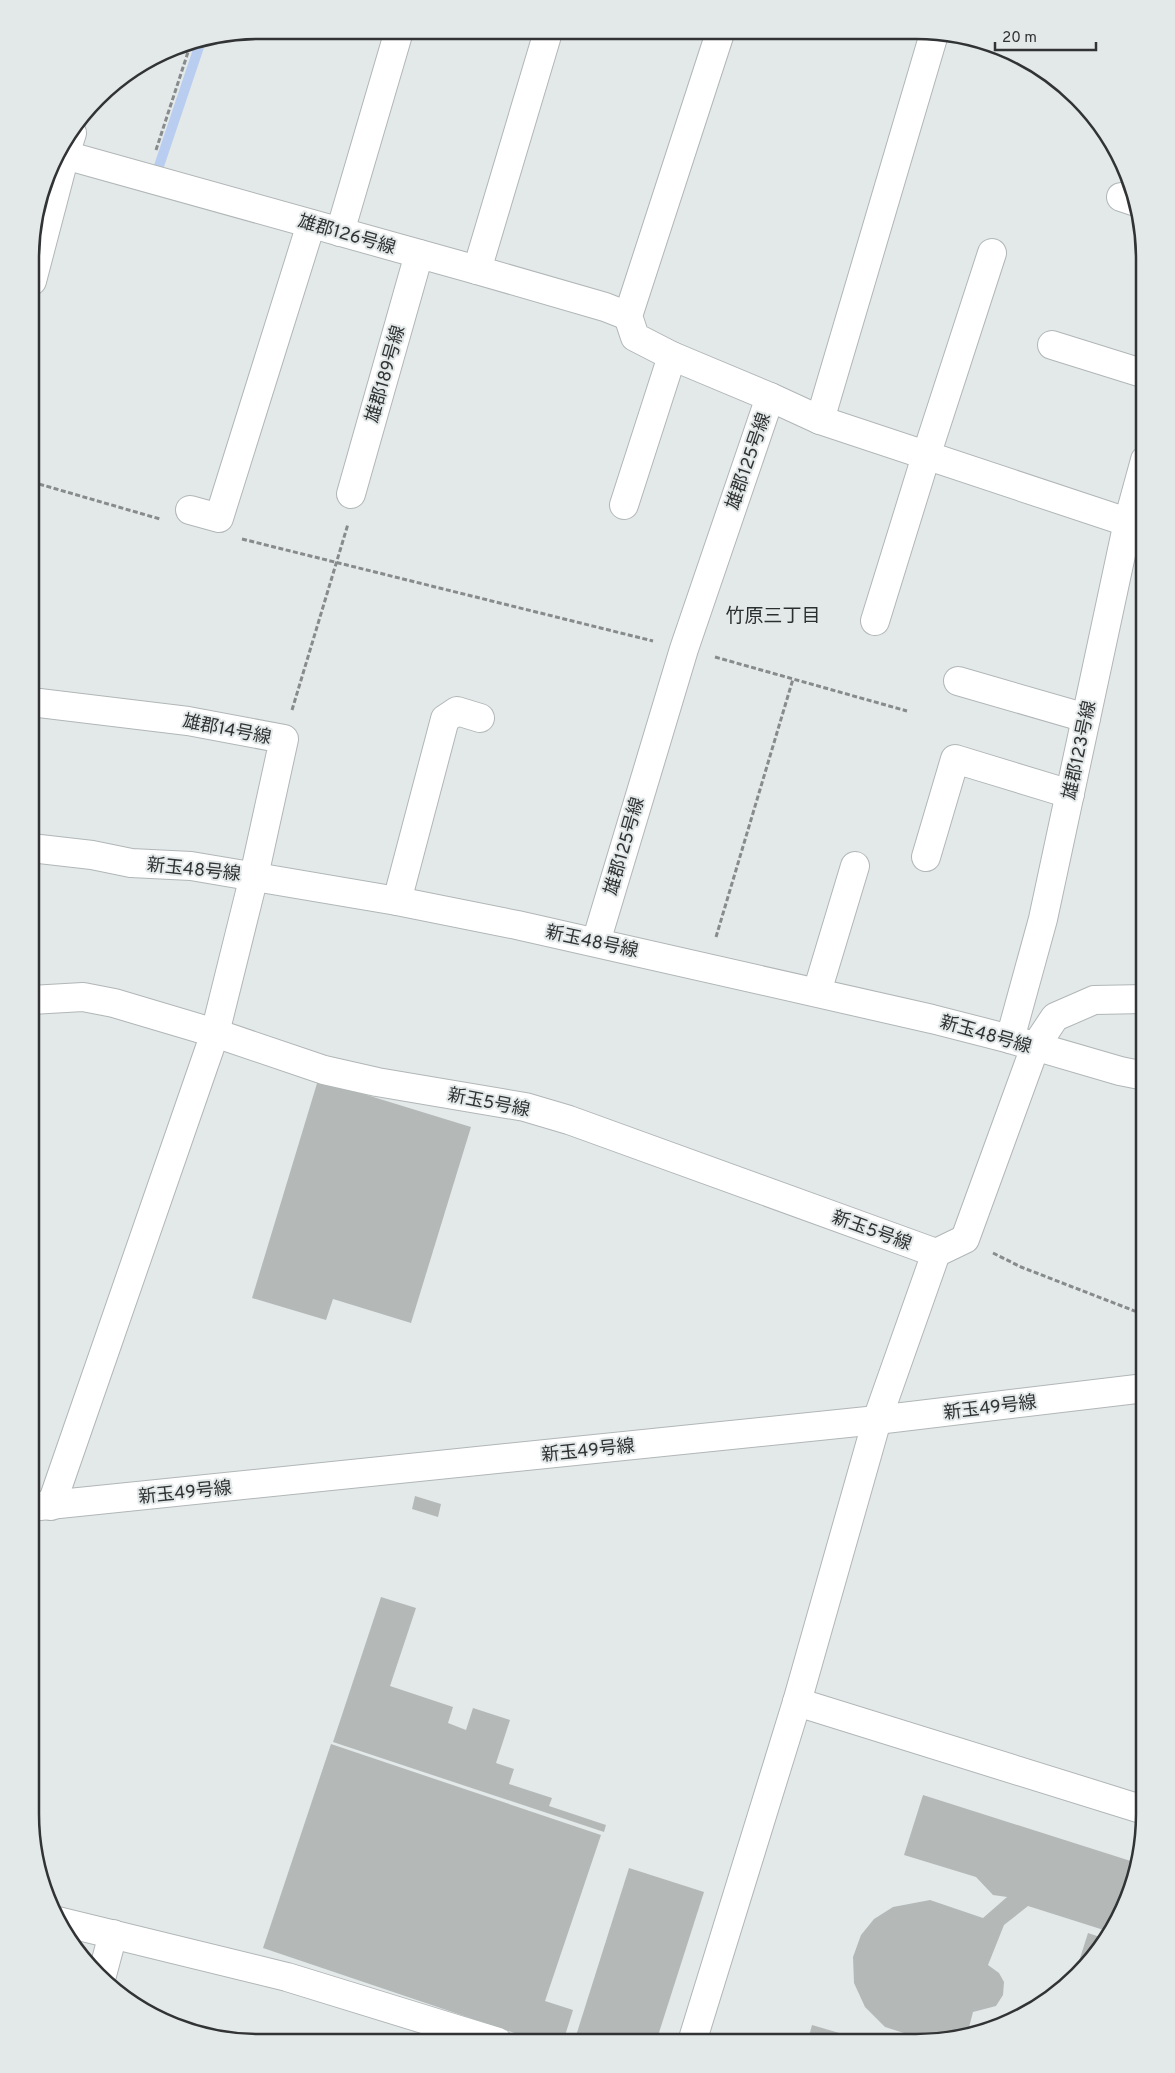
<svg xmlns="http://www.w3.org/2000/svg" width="1175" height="2073" font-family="Overpass,'Noto Sans JP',sans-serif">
  <rect width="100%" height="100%" fill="#e3e8e9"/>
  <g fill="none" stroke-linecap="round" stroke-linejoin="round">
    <polyline stroke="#b9cdf1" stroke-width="10" points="158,169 201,41"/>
  </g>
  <g fill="#b4b9b8">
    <polygon points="318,1080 471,1127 411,1323 333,1299 326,1320 252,1298"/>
    <polygon points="415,1496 441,1504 438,1517 412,1509"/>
    <polygon points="381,1597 416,1608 390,1686 453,1707 448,1723 466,1730 473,1708 510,1720 496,1763 514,1769 509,1784 552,1798 549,1806 606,1825 604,1832 333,1742"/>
    <polygon points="331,1744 601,1835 545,2001 573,2010 563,2042 541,2042 263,1948"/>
    <polygon points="923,1795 1137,1863 1128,1902 1110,1932 1028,1906 1004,1925 988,1965 999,1973 1004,1982 1003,1995 996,2006 973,2012 967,2035 929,2041 885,2027 865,2007 854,1983 853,1957 861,1935 874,1919 893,1907 930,1900 983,1918 1007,1897 993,1895 976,1877 904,1855"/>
    <polygon points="629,1868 704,1892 656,2042 574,2042"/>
    <polygon points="1088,1933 1106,1939 1098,1953 1074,1977"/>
    <polygon points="812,2025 870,2042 870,2043 807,2043"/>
  </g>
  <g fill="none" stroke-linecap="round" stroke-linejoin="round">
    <defs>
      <g id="minor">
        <polyline points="65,155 477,270 605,307 628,316"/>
        <polyline points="1121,197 1136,202"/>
        <polyline points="340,232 399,31"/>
        <polyline points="477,270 548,32"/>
        <polyline points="32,281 65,155 72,133"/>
        <polyline points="1052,345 1145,374"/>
        <polyline points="770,397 820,420 1145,528"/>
        <polyline points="820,420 934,34"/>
        <polyline points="351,494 419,254"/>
        <polyline points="624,505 672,356"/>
        <polyline points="190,510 219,518 311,224"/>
        <polyline points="875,621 926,456 992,253"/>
        <polyline points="958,681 1086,718"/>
        <polyline points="31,702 188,721 284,739 254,876 215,1033 51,1506"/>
        <polyline points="31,848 92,855 131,863 191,866 397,901 517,925 932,1019 1010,1039 1120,1071 1145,1076"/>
        <polyline points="926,857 955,759 1070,794"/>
        <polyline points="397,901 445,719 457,711 480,718"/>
        <polyline points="596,942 684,649 770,397 672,356 635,337 628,316 720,33"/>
        <polyline points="817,992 855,866"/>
        <polyline points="31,1000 83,997 114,1003 215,1033 324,1070 377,1082 525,1107 569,1120 936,1253"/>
        <polyline points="1010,1039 1043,919 1128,522 1145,460"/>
        <polyline points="30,1507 877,1420 1145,1388"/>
        <polyline points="797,1702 1144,1810"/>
        <polyline points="58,1921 287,1977 498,2042"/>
        <polyline points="101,1979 113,1934"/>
        <polyline points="692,2042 797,1702 877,1420 936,1253 965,1239 1035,1047 1055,1017 1094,1000 1145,999"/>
      </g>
    </defs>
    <use href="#minor" stroke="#b1b6b7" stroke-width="30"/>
    <g stroke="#888b8c" stroke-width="3" stroke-dasharray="5 2.5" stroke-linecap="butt">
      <polyline points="156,150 191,43"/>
      <polyline points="32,482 160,519"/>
      <polyline points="242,539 653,641"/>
      <polyline points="715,657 907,711"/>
      <polyline points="292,710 348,524"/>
      <polyline points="716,937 793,679"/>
      <polyline points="993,1253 1021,1267 1145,1315"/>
    </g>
    <use href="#minor" stroke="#fff" stroke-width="28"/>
  </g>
  <g text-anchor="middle" stroke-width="4" stroke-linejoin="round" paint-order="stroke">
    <g font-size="18" fill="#313334" stroke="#e3e8e9">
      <text transform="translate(347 234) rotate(16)" y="6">雄郡126号線</text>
      <text transform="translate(385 374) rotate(-74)" y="6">雄郡189号線</text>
      <text transform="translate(748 461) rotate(-71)" y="6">雄郡125号線</text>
      <text transform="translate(227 729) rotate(11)" y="6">雄郡14号線</text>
      <text transform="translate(1079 750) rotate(-78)" y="6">雄郡123号線</text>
      <text transform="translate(624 846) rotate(-74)" y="6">雄郡125号線</text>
      <text transform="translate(194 869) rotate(6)" y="6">新玉48号線</text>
      <text transform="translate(592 941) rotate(12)" y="6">新玉48号線</text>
      <text transform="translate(986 1034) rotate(16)" y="6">新玉48号線</text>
      <text transform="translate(489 1102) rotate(11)" y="6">新玉5号線</text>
      <text transform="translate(872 1230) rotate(20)" y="6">新玉5号線</text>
      <text transform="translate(990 1407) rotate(-7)" y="6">新玉49号線</text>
      <text transform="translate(588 1450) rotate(-6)" y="6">新玉49号線</text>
      <text transform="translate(185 1492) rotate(-6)" y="6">新玉49号線</text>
    </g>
    <g font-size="19" fill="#2b2f30" stroke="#e3e8e9">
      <text x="773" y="622">竹原三丁目</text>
    </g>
  </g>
  <path d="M0 0H1175V2073H0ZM259 39H916A220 220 0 0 1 1136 259V1814A220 220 0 0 1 916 2034H259A220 220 0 0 1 39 1814V259A220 220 0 0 1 259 39Z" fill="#e3e8e9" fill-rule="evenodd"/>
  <path fill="none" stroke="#313334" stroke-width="2.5" d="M259 39H916A220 220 0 0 1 1136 259V1814A220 220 0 0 1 916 2034H259A220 220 0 0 1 39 1814V259A220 220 0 0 1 259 39Z"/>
  <path d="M995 42v8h101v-8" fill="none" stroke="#313334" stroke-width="2.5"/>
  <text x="1002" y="42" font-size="15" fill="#313334" stroke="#e3e8e9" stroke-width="4" paint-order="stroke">20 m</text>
</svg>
